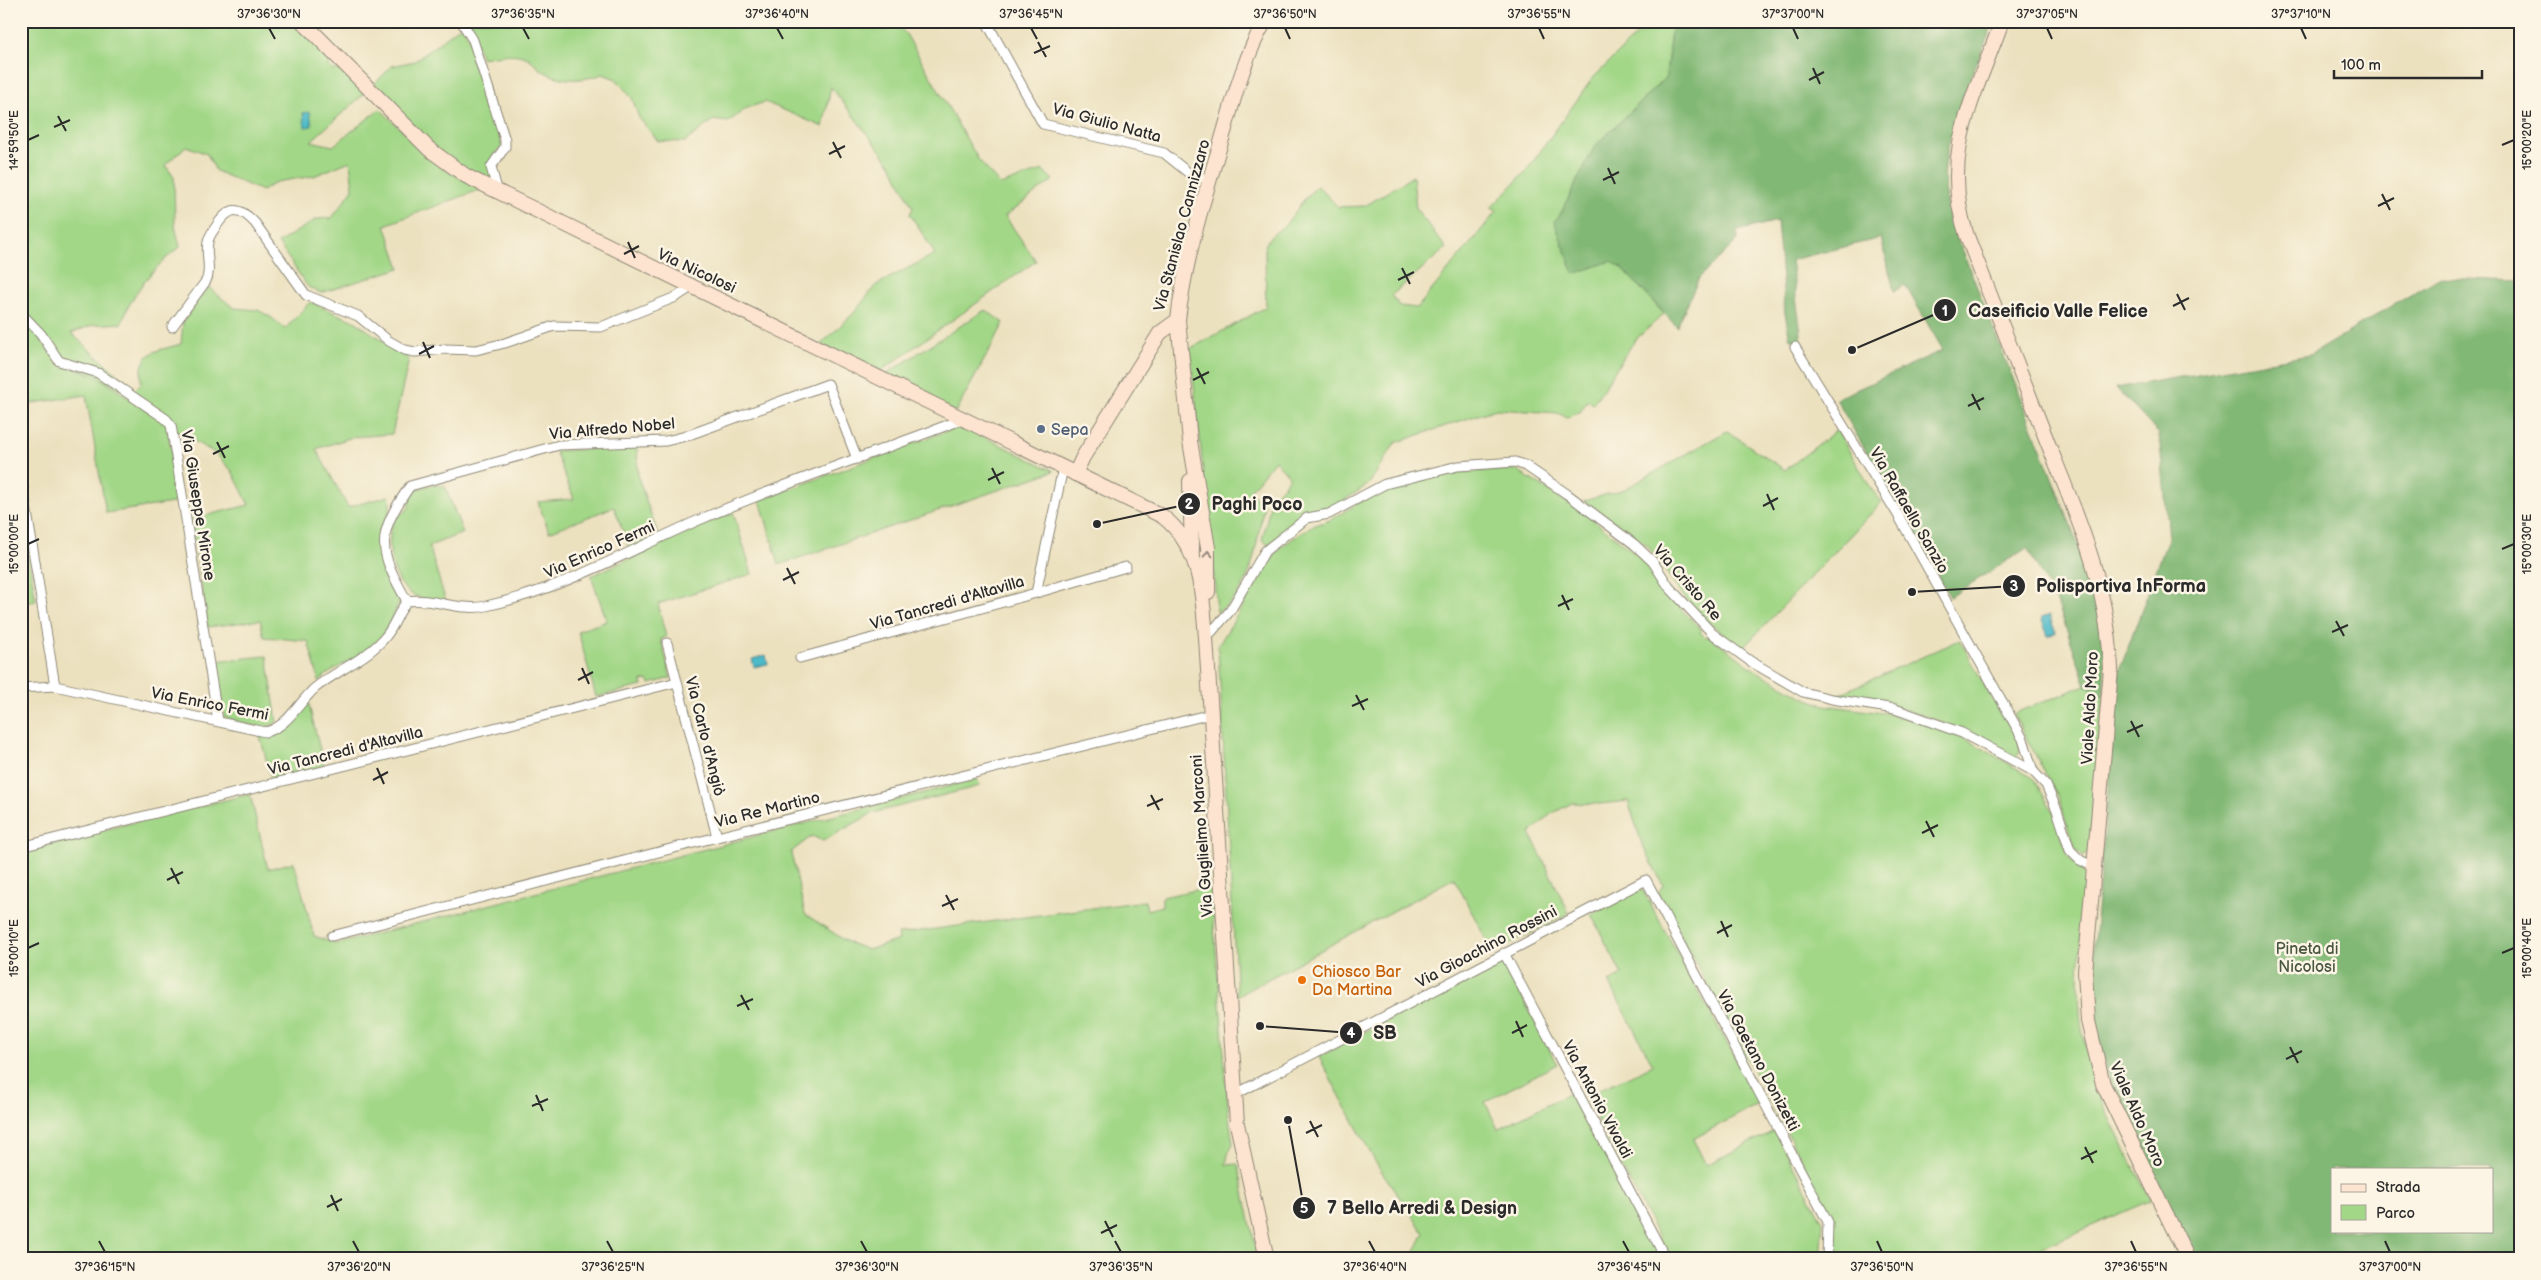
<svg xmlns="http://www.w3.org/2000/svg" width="2541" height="1280" font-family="'Balsamiq Sans',sans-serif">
  <rect width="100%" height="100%" fill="#fcf5e5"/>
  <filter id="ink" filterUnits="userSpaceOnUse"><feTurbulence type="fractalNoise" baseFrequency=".02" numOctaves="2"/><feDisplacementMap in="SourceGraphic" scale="10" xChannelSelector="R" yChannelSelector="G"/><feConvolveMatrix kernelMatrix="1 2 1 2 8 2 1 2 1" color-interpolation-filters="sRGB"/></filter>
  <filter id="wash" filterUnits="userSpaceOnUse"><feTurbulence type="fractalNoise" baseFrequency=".0096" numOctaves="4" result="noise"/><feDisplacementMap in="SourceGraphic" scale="20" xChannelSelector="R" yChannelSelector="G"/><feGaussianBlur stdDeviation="1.12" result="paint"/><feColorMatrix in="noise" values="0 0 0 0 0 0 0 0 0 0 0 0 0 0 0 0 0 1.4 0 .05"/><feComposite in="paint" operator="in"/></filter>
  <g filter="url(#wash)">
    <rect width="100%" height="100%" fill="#ece1bf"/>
    <g fill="#a2d787" stroke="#668159">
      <path d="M21 21H295L328 55V64L332 70H344L365 93 311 141 333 146 380 109 439 166 482 189 385 225 400 268 321 293 308 287 278 243 317 219 332 218 353 189 350 161 314 176 276 182 262 191 216 171 207 154 186 146 165 165 174 177 175 226 180 247C156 265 130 294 122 323L93 325 71 333 135 390 141 383C140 350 154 352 181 344L183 322 208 287 234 308 258 310 272 318 285 329 310 302 356 322 409 359 392 434 353 437 316 449 348 507 389 496C393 507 386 519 384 530 379 557 389 577 401 600 393 613 388 631 377 641 361 658 336 665 319 681L308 641 264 637 260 620 208 627 191 519 249 505 232 471 215 453 176 431 131 393 60 360 24 312 21 303Z"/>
      <path d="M466 21H893L906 34 978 159 1000 185 1043 170 1053 180 1005 216 1036 261 878 373 821 344 853 314 876 285 935 254 910 214 913 208 892 166 831 87 823 127 765 102 747 108 728 122 713 120 685 142 658 141 639 118 632 98 616 79 603 74C583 81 562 82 543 71 537 68 534 61 528 58 515 51 496 56 482 58Z"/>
      <path d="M1651 21H1672L1666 77 1595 146 1560 215 1555 221 1622 268 1664 314 1635 340 1593 404 1588 400 1580 412 1567 418 1558 413 1496 409 1395 443 1369 484 1328 511 1303 514 1268 545 1262 540 1272 497 1284 486 1289 476 1275 460 1249 492 1264 505C1256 541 1254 594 1217 612L1211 542 1190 349 1266 307 1265 246C1270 233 1282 230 1289 220 1299 207 1305 196 1318 186L1338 207 1365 206 1413 176 1416 209 1446 248 1392 295 1399 306 1417 308 1497 211 1491 208 1527 170 1592 79Z"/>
      <polygon points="462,25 471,42 475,64 486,85 502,147 494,156 493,185 449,160 372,86 392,66 415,61"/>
      <polygon points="985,310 1004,323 956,412 883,376"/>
      <polygon points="21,318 36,333 57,363 97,376 167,424 180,502 106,513 86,395 21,405"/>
      <polygon points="958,427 964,427 1054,471 779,565 760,500"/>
      <polygon points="1837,430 1872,490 1882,502 1741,650 1690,605 1647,545 1584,501 1625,489 1727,431 1785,470"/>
      <polygon points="637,446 638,477 658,535 629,548 614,507 549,532 538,502 574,499 555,451"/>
      <path d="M1516 470 1591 518 1645 561 1683 611 1702 630 1700 632 1705 637 1710 636 1755 670 1803 697 1824 705 1891 714 1937 728 1968 740 2033 778 2054 813 2069 858 2087 876C2083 929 2074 983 2083 1035 2092 1094 2124 1147 2151 1200L2016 1259H1830L1832 1217 1658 893 1663 885 1642 844 1628 801 1600 804 1572 803 1551 814 1530 833 1569 913 1493 953 1454 878 1237 996 1218 646 1278 549 1310 527 1330 520 1386 487 1457 472Z"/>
      <path d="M433 485 445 486 463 533 429 546 446 602C436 600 424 600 415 596 393 587 384 543 393 523 396 516 404 513 409 508 409 492 418 487 433 485Z"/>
      <polygon points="733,512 752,574 658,604 666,637 661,639 671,678 650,684 648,680 642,681 642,686 596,697 578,631 607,621 591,576"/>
      <polygon points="26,543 36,601 21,604 21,544"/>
      <path d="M1960 640 1989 694 2018 739 2020 751 2016 758C1954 725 1906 704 1835 696Z"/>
      <path d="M267 656 277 722C263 733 240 721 224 717L214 661Z"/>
      <polygon points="2086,685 2104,696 2089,851 2083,856 2074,847 2058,796 2013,714"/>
      <path d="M308 701 324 766 271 778 260 736C281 738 294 716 308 701Z"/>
      <polygon points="977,779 980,786 873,813 823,841 812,836 791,852 805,914 847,942 868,950 899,940 898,934 1145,901 1147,910 1162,906 1162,897 1211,887 1229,1118 1233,1143 1228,1154 1226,1165 1238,1164 1258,1259 21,1259 21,853 91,833 250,794 268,869 294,862 314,936 337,944"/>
      <polygon points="1642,889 1760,1103 1693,1139 1706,1165 1774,1131 1823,1222 1820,1259 1670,1259 1585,1096 1653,1065 1609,982 1622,975 1591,914 1636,890"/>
      <polygon points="1501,958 1557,1064 1485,1102 1498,1129 1572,1092 1662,1259 1411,1259 1424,1233 1376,1163 1319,1057"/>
    </g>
    <g fill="#81b874" stroke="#567250" fill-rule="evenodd">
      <path d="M1672 21H1994C1976 68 1951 116 1945 166 1943 183 1947 202 1950 219L2092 579 2105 653 2104 696 2086 685 2057 602 2027 548 1950 597 1836 399 1943 350 1905 285 1894 291 1881 238 1791 260 1802 342 1790 339 1785 313 1777 221 1737 231 1738 240 1699 278 1677 327 1622 268 1611 261 1574 274 1554 221 1560 215 1595 146 1666 77Z"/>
      <path d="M2439 278 2520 281V1259H2196L2121 1111 2109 1082 2094 1021 2092 965 2119 672 2169 536 2159 434 2116 388 2310 355ZM2332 1169H2492V1231H2332Z"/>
    </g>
    <g fill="#4dbac8" stroke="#3c727a">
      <polygon points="310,112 312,126 305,127 303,113"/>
      <polygon points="2049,615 2056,633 2048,636 2041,618"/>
      <polygon points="766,655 768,664 754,667 752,659"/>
    </g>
  </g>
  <g filter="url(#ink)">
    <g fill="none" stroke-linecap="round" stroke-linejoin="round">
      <defs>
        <g id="street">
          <polyline points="461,21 473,40 505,140 505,147 491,167 498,193"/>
          <polyline points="986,21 1043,124 1164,153 1190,174 1209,180"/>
          <polyline points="21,313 41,334 59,361 98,373 166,419 171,425 218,721"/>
          <path d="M172 327 206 281C212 269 205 255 208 242 209 235 214 230 217 225 230 206 239 206 255 223L306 295 358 316 389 341 405 350 415 352 445 349 476 350 505 343 554 326 601 327 676 297 693 286"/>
          <polyline points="1795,347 1898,515 2023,739 2033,771"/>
          <polyline points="21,475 55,686"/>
          <polyline points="1036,593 1126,567"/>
          <path d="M407 601C378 550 375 536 410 486L559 445 666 441 686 436 828 384 857 459"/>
          <polyline points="1206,638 1230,611 1265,551 1307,518 1329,514 1385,484 1458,466 1515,462 1526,466 1567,494 1634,544 1653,562 1669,587 1713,634 1750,661 1803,692 1832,699 1895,709 1962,733 2033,771 2046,785 2057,810 2070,850 2080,860 2094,867"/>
          <polyline points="667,643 717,837"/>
          <polyline points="800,658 1036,593 1063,468"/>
          <path d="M21 688 55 686 265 732C287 728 299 702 315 688 336 671 370 657 386 636 395 625 398 612 407 601 433 597 459 612 486 606 565 589 633 548 706 517 790 481 877 452 961 420"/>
          <polyline points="21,847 677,682"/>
          <polyline points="332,936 717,837 1211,714"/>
          <polyline points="1504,953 1666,1259"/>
          <polyline points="1234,1095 1646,880 1828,1222 1827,1259"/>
        </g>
        <g id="secondary">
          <path d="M302 21 429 149 466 176 1162 516C1201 546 1202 592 1206 638L1237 1124 1267 1259"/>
          <path d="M2002 21C1975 97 1939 154 1967 236 1994 304 2020 372 2047 441 2078 518 2108 584 2111 669L2085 972 2088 1021 2103 1084 2188 1259"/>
          <polyline points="1178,320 1190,441 1208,548 1208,592"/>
          <path d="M1075 474 1083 457 1160 333 1178 320C1185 258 1204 198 1222 139 1234 98 1244 58 1265 21"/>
          <polyline points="1190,481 1192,550"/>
        </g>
      </defs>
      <use href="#street" stroke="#8c8675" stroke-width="11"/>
      <use href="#secondary" stroke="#8c8675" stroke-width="16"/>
      <use href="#street" stroke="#fff" stroke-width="9"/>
      <use href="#secondary" stroke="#fde4d0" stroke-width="14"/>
    </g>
    <defs><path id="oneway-chevron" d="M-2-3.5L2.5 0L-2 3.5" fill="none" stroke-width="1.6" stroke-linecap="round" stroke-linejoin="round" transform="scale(1.25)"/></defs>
    <use stroke="#94887e" href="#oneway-chevron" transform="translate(1208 554) rotate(-91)"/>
  </g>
  <path fill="none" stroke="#2b2b2b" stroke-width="2" d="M269 28 275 39M523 28 529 39M777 28 783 39M1031 28 1037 39M1285 28 1290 39M1539 28 1544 39M1793 28 1798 39M2047 28 2052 39M2301 28 2306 39M1038 42 1046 57M1034 53 1050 46M1813 68 1820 84M1809 80 1824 72M58 116 66 131M54 127 70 120M28 140 39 135M833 142 841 158M2502 145 2514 140M829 154 845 146M1608 168 1615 184M1603 180 1619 172M2382 194 2390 210M2378 206 2394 198M628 242 635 258M624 254 639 246M1402 268 1410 284M1398 280 1414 272M2177 294 2185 310M2173 306 2189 298M423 342 430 358M419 354 434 346M1197 368 1205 384M1193 380 1209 372M1972 394 1980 410M1968 406 1984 398M217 442 225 458M213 454 229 446M992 468 1000 484M988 480 1004 472M1767 494 1774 510M1763 506 1778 498M28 544 39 539M2502 549 2514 544M787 568 795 584M783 580 799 572M1562 595 1569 610M1558 606 1573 599M2336 621 2344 636M2332 632 2348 625M582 668 589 684M578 680 593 672M1356 695 1364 710M1352 706 1368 699M2131 721 2139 737M2127 732 2143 725M377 768 384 784M373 780 388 772M1151 795 1159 810M1147 806 1163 799M1926 821 1934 837M1922 833 1938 825M171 868 179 884M167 880 183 872M946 895 954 910M942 906 958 899M1721 921 1728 937M1717 933 1732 925M28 948 39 943M2502 953 2514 948M741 995 749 1010M737 1006 753 999M1516 1021 1523 1037M1512 1033 1527 1025M2290 1047 2298 1063M2286 1059 2302 1051M536 1095 543 1111M532 1106 548 1099M1310 1121 1318 1137M1306 1133 1322 1125M2085 1147 2093 1163M2081 1159 2097 1151M331 1195 338 1211M327 1207 342 1199M1105 1221 1113 1237M1101 1233 1117 1225M99 1241 105 1252M353 1241 359 1252M607 1241 613 1252M861 1241 867 1252M1115 1241 1121 1252M1369 1241 1375 1252M1623 1241 1629 1252M1877 1241 1882 1252M2131 1241 2136 1252M2385 1241 2390 1252"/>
  <circle fill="#5c6f8a" stroke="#fcf5e5" stroke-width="2" cx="1041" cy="429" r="5"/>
  <circle fill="#e8710a" stroke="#fcf5e5" stroke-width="2" cx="1302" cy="980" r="5"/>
  <g text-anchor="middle" stroke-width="5" stroke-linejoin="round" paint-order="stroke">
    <g font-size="16" fill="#2b2b2b" stroke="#fcf5e5">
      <text transform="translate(1107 122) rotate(15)" y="6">Via Giulio Natta</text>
      <text transform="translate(1181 225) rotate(-75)" y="6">Via Stanislao Cannizzaro</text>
      <text transform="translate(697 270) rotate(25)" y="6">Via Nicolosi</text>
      <text transform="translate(612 428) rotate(-5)" y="6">Via Alfredo Nobel</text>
      <text transform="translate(199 505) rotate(81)" y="6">Via Giuseppe Mirone</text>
      <text transform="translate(1910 510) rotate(60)" y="6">Via Raffaello Sanzio</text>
      <text transform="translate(599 549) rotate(-24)" y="6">Via Enrico Fermi</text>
      <text transform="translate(1688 582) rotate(49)" y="6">Via Cristo Re</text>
      <text transform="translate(947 602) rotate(-16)" y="6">Via Tancredi d'Altavilla</text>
      <text transform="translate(210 703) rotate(11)" y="6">Via Enrico Fermi</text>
      <text transform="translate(2089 708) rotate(-87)" y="6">Viale Aldo Moro</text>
      <text transform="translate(706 736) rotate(76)" y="6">Via Carlo d'Angiò</text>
      <text transform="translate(345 750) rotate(-14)" y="6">Via Tancredi d'Altavilla</text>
      <text transform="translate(767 809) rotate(-14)" y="6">Via Re Martino</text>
      <text transform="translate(1201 836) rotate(-94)" y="6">Via Guglielmo Marconi</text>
      <text transform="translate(1486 946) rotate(-28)" y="6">Via Gioachino Rossini</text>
      <text transform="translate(1759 1060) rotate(62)" y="6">Via Gaetano Donizetti</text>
      <text transform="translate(1598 1099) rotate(62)" y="6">Via Antonio Vivaldi</text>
      <text transform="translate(2138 1114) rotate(66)" y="6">Viale Aldo Moro</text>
    </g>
    <g font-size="16" fill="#4e5e75" stroke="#fcf5e5" text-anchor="start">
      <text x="1051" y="435">Sepa</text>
    </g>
    <g font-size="16" fill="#495642" stroke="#fcf5e5">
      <text x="2307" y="954">Pineta di<tspan x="2307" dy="18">Nicolosi</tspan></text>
    </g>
    <g font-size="16" fill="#c56008" stroke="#fcf5e5" text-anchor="start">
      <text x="1312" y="977">Chiosco Bar<tspan x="1312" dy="18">Da Martina</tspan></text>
    </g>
  </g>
  <path fill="none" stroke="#2b2b2b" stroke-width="2" d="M1852 350L1945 310M1097 524L1189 504M1912 592L2014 586M1260 1026L1351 1033M1288 1120L1304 1208"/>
  <g fill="#2b2b2b" stroke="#fcf5e5" stroke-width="2">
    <circle cx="1852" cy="350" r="5"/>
    <circle cx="1097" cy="524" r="5"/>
    <circle cx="1912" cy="592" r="5"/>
    <circle cx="1260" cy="1026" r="5"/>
    <circle cx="1288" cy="1120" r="5"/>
    <circle cx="1945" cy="310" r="12"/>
    <circle cx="1189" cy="504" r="12"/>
    <circle cx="2014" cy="586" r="12"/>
    <circle cx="1351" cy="1033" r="12"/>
    <circle cx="1304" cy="1208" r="12"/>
  </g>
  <g font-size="15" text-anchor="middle" font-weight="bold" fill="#fff">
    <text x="1945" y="316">1</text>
    <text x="1189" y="509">2</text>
    <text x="2014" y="591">3</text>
    <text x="1351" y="1038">4</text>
    <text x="1304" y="1213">5</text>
  </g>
  <g font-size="18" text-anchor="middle" font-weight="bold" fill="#2b2b2b" stroke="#fcf5e5" stroke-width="5" stroke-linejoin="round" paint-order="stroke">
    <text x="2058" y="317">Caseificio Valle Felice</text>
    <text x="1257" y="510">Paghi Poco</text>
    <text x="2121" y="592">Polisportiva InForma</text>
    <text x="1385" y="1039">SB</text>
    <text x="1422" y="1214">7 Bello Arredi &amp; Design</text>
  </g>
  <rect width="2541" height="1280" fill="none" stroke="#fcf5e5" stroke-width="55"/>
  <rect x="2331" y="1168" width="162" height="65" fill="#fcf5e5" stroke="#a8a49b"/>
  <rect x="2341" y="1184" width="25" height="8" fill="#fde4d0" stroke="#a8a49b"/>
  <text x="2376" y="1192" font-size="15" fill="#2b2b2b">Strada</text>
  <rect x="2341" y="1205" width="25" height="15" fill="#a2d787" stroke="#a8a49b"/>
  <text x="2376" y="1218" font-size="15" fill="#2b2b2b">Parco</text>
  <path d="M2334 70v8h148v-8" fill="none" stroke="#2b2b2b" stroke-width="2.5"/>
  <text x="2341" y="70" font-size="15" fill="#2b2b2b" stroke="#fcf5e5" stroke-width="4" paint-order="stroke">100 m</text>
  <rect x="28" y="28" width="2486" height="1224" fill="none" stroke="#2b2b2b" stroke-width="2"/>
  <g font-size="12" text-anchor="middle" fill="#2b2b2b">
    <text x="269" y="18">37°36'30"N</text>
    <text x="523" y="18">37°36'35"N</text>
    <text x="777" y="18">37°36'40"N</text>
    <text x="1031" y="18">37°36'45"N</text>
    <text x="1285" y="18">37°36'50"N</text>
    <text x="1539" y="18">37°36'55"N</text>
    <text x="1793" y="18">37°37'00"N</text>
    <text x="2047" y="18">37°37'05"N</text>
    <text x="2301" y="18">37°37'10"N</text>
    <text transform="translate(2527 140) rotate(-90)" y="4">15°00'20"E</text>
    <text transform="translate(14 140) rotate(-90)" y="4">14°59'50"E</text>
    <text transform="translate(2527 544) rotate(-90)" y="4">15°00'30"E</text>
    <text transform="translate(14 544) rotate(-90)" y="4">15°00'00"E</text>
    <text transform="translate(2527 948) rotate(-90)" y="4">15°00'40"E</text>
    <text transform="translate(14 948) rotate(-90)" y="4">15°00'10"E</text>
    <text x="105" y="1271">37°36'15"N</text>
    <text x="359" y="1271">37°36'20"N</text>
    <text x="613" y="1271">37°36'25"N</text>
    <text x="867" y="1271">37°36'30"N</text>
    <text x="1121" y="1271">37°36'35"N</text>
    <text x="1375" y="1271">37°36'40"N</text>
    <text x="1629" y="1271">37°36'45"N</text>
    <text x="1882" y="1271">37°36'50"N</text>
    <text x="2136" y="1271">37°36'55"N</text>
    <text x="2390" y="1271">37°37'00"N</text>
  </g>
</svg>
